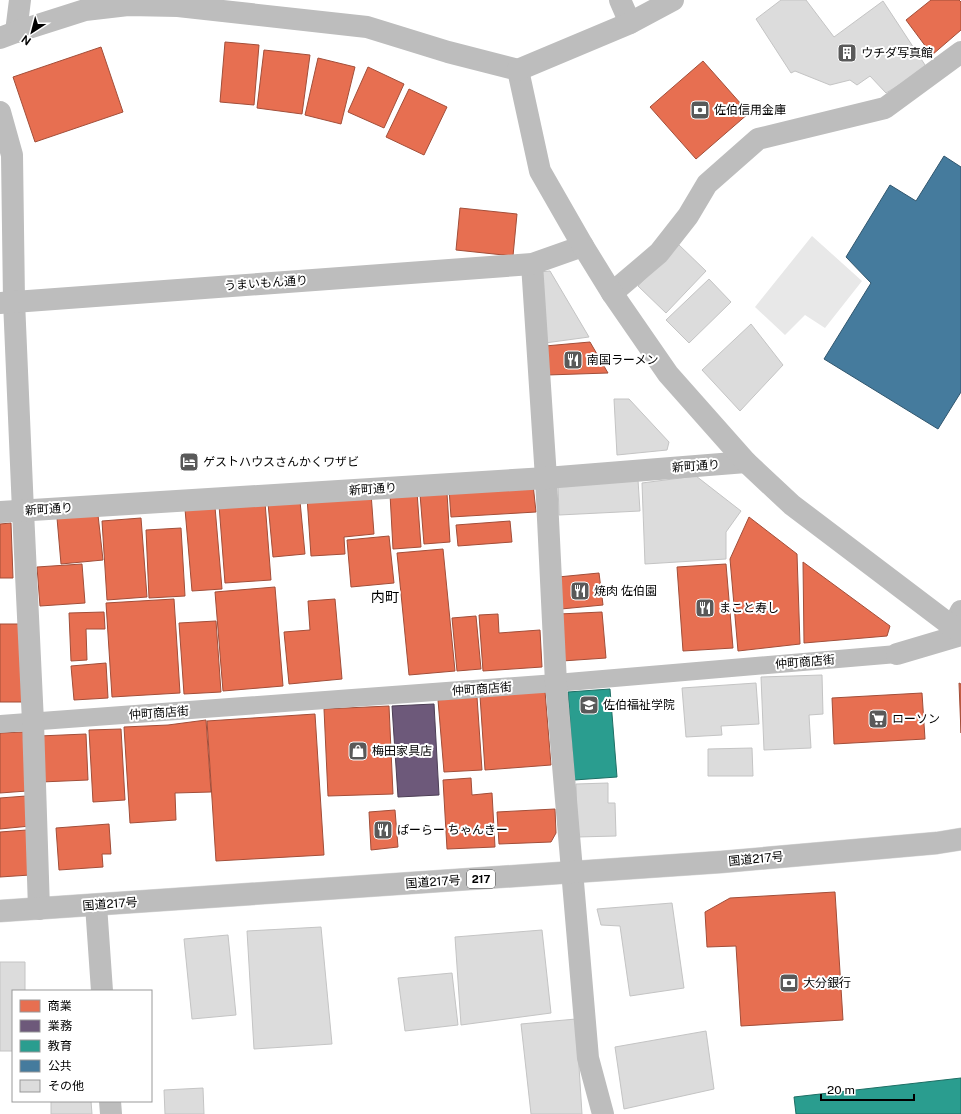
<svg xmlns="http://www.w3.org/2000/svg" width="961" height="1114" font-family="'Public Sans','Noto Sans JP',sans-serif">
  <rect width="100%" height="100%" fill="#fff"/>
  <polygon fill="#e8e8e8" points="812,236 862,281 825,328 805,315 785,335 755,307"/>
  <g fill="#e76f51" stroke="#a24e39">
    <polygon points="931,0 959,0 961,2 961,30 932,55 906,20"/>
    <polygon points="225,42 259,45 254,105 220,102"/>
    <polygon points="101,47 123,112 35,142 13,77"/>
    <polygon points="264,50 310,55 302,114 257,108"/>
    <polygon points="318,58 355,67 341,124 305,115"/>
    <polygon points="703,61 749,113 696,159 650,107"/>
    <polygon points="368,67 404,84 384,128 348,112"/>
    <polygon points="409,89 447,107 424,155 386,137"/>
    <polygon points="460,208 517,214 513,256 456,250"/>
    <polygon points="590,342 608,373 547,375 545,346"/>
    <polygon points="533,484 536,512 451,517 449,489"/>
    <polygon points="417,492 421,547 393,549 390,494"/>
    <polygon points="371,493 374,534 344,537 345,554 311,556 307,497"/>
    <polygon points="447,493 450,542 424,544 420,494"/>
    <polygon points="300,501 305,554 273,557 268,503"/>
    <polygon points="265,502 271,580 225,583 219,505"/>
    <polygon points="215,507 222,589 192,591 185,509"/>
    <polygon points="98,515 103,560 61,564 57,518"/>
    <polygon points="749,517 797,554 800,644 738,651 730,559"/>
    <polygon points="141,518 147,597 107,600 102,521"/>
    <polygon points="510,521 512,542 458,546 456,525"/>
    <polygon points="11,523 13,578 0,578 0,524"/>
    <polygon points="181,528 185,596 149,598 146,530"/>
    <polygon points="389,536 394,583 351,587 347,540"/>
    <polygon points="443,549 455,671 409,675 397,553"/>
    <polygon points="803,562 890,626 887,636 804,643"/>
    <polygon points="82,564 85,603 40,606 37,567"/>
    <polygon points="726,564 733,648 683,651 677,567"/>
    <polygon points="599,573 603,605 561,609 558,577"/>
    <polygon points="275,587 283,686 223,691 215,592"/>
    <polygon points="174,599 180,693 112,697 106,603"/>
    <polygon points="335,599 342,679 289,684 284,632 310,630 308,601"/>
    <polygon points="104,612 105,629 86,629 87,660 71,661 69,613"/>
    <polygon points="602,612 606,658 562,661 559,614"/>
    <polygon points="498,614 499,633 540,630 542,667 483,671 479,615"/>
    <polygon points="476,616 481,669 457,671 452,618"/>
    <polygon points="216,621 221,692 184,694 179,623"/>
    <polygon points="0,624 22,624 25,702 0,702"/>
    <polygon points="106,663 108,698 74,700 71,666"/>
    <polygon points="959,683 961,684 961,733"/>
    <polygon points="545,691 551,765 485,770 480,696"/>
    <polygon points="922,693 925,739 834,744 832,698"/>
    <polygon points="477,697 482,770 444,772 438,700"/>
    <polygon points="389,706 393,794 328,796 324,709"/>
    <polygon points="315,714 324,855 216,861 207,721"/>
    <polygon points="206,720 211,792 175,793 176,820 130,823 124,727 168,725"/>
    <polygon points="121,729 125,800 93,802 89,730"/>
    <polygon points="23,732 27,791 0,793 0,733"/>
    <polygon points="86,734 88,780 41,782 39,736"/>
    <polygon points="471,778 472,795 492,793 495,847 447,849 443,780"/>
    <polygon points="26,796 30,826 0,829 0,798"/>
    <polygon points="555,809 556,833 551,842 499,844 497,812"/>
    <polygon points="395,810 398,847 371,850 369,812"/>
    <polygon points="109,824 111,854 102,854 103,867 59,870 56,828"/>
    <polygon points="27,830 30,875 0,877 0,832"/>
    <polygon points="835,892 843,1020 741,1026 736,946 707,947 705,912 730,898"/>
  </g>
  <polygon fill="#6d597a" stroke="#4c3e55" points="434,704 439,795 398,797 392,706"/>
  <g fill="#2a9d8f" stroke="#1d6e64">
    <polygon points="610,689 617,777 574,780 568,692"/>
    <polygon points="961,1078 961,1114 796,1114 794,1097"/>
  </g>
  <polygon fill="#457b9d" stroke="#30566e" points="944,156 961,167 961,392 938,429 824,359 871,283 846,257 890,185 916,201"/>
  <g fill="#dcdcdc" stroke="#c4c4c4">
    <polygon points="781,0 806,0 834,37 883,1 927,68 886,93 870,76 857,85 850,80 830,85 795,71 791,73 756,19"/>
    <polygon points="678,244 706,271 666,313 638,286"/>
    <polygon points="550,271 589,337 545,343 539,272"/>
    <polygon points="709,279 731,302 689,343 666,320"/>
    <polygon points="751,324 783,365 740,411 702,370"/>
    <polygon points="614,399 629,399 669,442 667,450 617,455"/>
    <polygon points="696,476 741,511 726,532 726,559 645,564 642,483"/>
    <polygon points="638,480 640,511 559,515 558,484"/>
    <polygon points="822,675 823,714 809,715 811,748 764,750 761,677"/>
    <polygon points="756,683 759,724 721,726 722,735 686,737 682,688"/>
    <polygon points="752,748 753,776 708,776 708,749"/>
    <polygon points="608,783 608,803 615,803 616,836 577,837 576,784"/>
    <polygon points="672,903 684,988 630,996 620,926 601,925 597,909"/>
    <polygon points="321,927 332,1044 254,1049 247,931"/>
    <polygon points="542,930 551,1013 461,1025 455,937"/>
    <polygon points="228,935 236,1015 192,1019 184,939"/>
    <polygon points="0,962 25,962 25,991 13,991 13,1051 0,1051"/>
    <polygon points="452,973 458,1025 405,1031 398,978"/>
    <polygon points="576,1019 582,1114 531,1114 521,1024"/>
    <polygon points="706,1031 714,1089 624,1109 615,1047"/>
    <polygon points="203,1088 204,1114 165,1114 164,1090"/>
    <polygon points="51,1101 91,1101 92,1114 51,1114"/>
  </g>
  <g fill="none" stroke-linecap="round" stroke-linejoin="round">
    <defs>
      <polyline id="trunk" points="0,911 721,862 937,843 961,839"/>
    </defs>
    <use href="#trunk" stroke="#dbdbdb" stroke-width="23"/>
    <polyline stroke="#bdbdbd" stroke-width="18" points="0,724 556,683 897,654"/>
    <g stroke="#bdbdbd" stroke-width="22">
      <polyline points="620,0 630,23"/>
      <polyline points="16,32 20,0"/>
      <polyline points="0,112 12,155 14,301 23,511 33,722 39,909"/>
      <polyline points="532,264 546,478 556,683 588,1058 603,1114"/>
      <polyline points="612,293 659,253 688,216 707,184 758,139 885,108 961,52"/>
      <polyline points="0,303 532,264 583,246"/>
      <polyline points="0,512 546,478 746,462"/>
      <polyline points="953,627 961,611"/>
      <polyline points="897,654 961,635"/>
      <polyline points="96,905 102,991"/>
      <polyline points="110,1101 111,1114"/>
    </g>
    <g stroke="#bdbdbd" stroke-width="22">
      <polyline points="0,38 16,32 85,10 128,5 178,6 367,27 448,52 518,70 540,171 583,246 612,293 668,374 746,462 792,505 961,633"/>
      <polyline points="518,70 630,23 673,0"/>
    </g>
    <use href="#trunk" stroke="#bdbdbd" stroke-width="22"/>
  </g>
  <defs>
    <symbol id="building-square" viewBox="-11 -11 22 22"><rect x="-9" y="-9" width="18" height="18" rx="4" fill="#595959" stroke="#fff"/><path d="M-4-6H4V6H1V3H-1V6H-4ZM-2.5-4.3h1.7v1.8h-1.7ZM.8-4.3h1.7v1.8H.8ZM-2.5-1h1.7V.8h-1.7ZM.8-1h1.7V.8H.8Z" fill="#fff"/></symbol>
    <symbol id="bank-square" viewBox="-11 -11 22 22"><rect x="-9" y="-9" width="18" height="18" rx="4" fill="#595959" stroke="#fff"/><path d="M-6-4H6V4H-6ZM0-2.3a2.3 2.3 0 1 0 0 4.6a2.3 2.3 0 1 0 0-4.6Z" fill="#fff"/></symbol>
    <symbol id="restaurant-square" viewBox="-11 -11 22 22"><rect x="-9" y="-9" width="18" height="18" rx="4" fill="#595959" stroke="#fff"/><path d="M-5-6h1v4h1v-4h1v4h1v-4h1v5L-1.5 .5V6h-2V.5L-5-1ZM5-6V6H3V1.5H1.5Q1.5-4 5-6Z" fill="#fff"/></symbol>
    <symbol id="hotel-square" viewBox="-11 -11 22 22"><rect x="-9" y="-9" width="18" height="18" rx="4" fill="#595959" stroke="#fff"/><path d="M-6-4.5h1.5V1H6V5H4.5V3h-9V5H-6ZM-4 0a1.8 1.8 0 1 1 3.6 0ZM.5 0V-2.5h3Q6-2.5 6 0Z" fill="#fff"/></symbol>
    <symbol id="school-square" viewBox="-11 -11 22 22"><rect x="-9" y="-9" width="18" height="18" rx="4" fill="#595959" stroke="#fff"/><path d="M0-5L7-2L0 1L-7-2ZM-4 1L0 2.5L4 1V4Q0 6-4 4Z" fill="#fff"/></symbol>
    <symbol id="supermarket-square" viewBox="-11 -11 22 22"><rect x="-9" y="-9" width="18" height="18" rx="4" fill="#595959" stroke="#fff"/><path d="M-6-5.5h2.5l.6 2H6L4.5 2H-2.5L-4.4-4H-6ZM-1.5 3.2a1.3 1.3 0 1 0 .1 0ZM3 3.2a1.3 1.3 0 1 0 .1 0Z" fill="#fff"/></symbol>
    <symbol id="shop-square" viewBox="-11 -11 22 22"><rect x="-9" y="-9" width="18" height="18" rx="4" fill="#595959" stroke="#fff"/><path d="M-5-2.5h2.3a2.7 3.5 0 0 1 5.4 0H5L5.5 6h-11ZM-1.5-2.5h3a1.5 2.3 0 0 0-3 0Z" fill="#fff"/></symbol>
  </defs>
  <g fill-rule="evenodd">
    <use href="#building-square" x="836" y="42" width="22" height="22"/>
    <use href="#bank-square" x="689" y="99" width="22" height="22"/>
    <use href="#restaurant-square" x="562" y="349" width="22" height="22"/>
    <use href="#hotel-square" x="178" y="451" width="22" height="22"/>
    <use href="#restaurant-square" x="569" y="580" width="22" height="22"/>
    <use href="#restaurant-square" x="694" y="597" width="22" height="22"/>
    <use href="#school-square" x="578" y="694" width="22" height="22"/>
    <use href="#supermarket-square" x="867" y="708" width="22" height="22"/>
    <use href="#shop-square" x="347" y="740" width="22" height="22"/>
    <use href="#restaurant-square" x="372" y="819" width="22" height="22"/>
    <use href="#bank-square" x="778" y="972" width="22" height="22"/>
  </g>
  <g text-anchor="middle" stroke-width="4" stroke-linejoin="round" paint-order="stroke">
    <rect fill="#fff" stroke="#4c4c4c" stroke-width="1" x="467" y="870" width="28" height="18" rx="3"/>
    <g font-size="11" font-weight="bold" fill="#000">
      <text x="481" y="883">217</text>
    </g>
    <g font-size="12" fill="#000" stroke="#fff" text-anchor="start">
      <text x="861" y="57">ウチダ写真館</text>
      <text x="714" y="114">佐伯信用金庫</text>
      <text x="587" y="364">南国ラーメン</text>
      <text x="203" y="466">ゲストハウスさんかくワザビ</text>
      <text x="594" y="595">焼肉 佐伯園</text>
      <text x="719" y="612">まこと寿し</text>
      <text x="603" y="709">佐伯福祉学院</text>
      <text x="892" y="723">ローソン</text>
      <text x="372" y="755">梅田家具店</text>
      <text x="397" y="834">ぱーらー ちゃんきー</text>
      <text x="803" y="987">大分銀行</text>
    </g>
    <g font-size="12" fill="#000" stroke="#fff">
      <text transform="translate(266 283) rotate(-4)" y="4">うまいもん通り</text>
      <text transform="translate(696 466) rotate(-4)" y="4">新町通り</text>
      <text transform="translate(373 489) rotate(-4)" y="4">新町通り</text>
      <text transform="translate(49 509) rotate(-4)" y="4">新町通り</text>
      <text transform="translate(805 662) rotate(-5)" y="4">仲町商店街</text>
      <text transform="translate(482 689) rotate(-4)" y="4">仲町商店街</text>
      <text transform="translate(159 713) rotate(-4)" y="4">仲町商店街</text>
      <text transform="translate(756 859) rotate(-5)" y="4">国道217号</text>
      <text transform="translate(433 882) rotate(-4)" y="4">国道217号</text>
      <text transform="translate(110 904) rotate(-4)" y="4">国道217号</text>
    </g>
    <g font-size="14" fill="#000" stroke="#fff">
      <text x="385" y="602">内町</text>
    </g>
  </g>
  <rect x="12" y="990" width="140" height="112" fill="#ffffff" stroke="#999999"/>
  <rect x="20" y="1000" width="20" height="12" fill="#e76f51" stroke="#999999"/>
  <text x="48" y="1010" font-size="12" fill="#000000">商業</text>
  <rect x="20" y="1020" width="20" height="12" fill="#6d597a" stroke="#999999"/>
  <text x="48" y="1030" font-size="12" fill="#000000">業務</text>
  <rect x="20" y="1040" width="20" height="12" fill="#2a9d8f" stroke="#999999"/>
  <text x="48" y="1050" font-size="12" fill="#000000">教育</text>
  <rect x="20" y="1060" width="20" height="12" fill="#457b9d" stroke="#999999"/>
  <text x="48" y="1070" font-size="12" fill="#000000">公共</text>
  <rect x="20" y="1080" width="20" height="12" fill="#dcdcdc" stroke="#999999"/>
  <text x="48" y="1090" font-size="12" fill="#000000">その他</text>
  <g transform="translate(32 32) rotate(216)" stroke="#ffffff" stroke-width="3" paint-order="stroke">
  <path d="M0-3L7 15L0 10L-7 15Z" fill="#000000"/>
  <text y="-6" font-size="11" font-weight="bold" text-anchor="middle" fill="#000000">N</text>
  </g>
  <path d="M821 1094v6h93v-6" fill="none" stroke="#000000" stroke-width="2"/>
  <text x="827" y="1094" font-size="12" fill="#000000" stroke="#ffffff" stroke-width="3" paint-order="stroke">20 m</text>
</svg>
